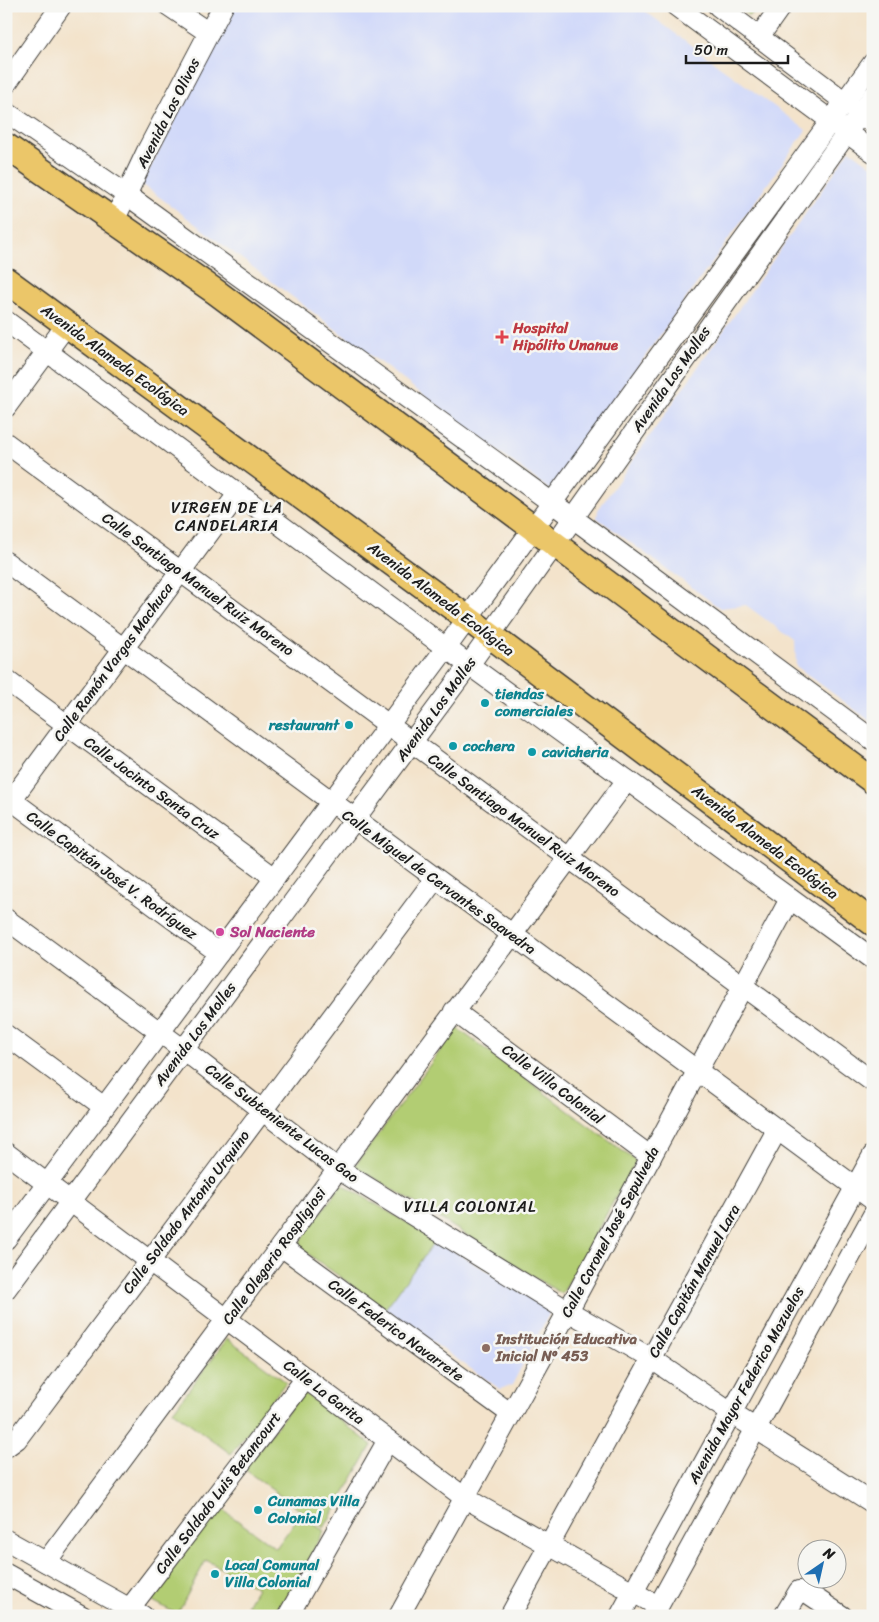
<svg xmlns="http://www.w3.org/2000/svg" width="879" height="1622" font-family="Sriracha,sans-serif">
  <rect width="100%" height="100%" fill="#f6f6f2"/>
  <filter id="ink" filterUnits="userSpaceOnUse"><feTurbulence type="fractalNoise" baseFrequency=".02" numOctaves="2"/><feDisplacementMap in="SourceGraphic" scale="10" xChannelSelector="R" yChannelSelector="G"/><feConvolveMatrix kernelMatrix="1 2 1 2 8 2 1 2 1" color-interpolation-filters="sRGB"/></filter>
  <filter id="wash" filterUnits="userSpaceOnUse"><feTurbulence type="fractalNoise" baseFrequency=".0096" numOctaves="4" result="noise"/><feDisplacementMap in="SourceGraphic" scale="20" xChannelSelector="R" yChannelSelector="G"/><feGaussianBlur stdDeviation="1.12" result="paint"/><feColorMatrix in="noise" values="0 0 0 0 0 0 0 0 0 0 0 0 0 0 0 0 0 1.4 0 .05"/><feComposite in="paint" operator="in"/></filter>
  <g filter="url(#wash)">
    <rect width="100%" height="100%" fill="#f3e3cb"/>
    <g fill="#d1d9f9">
      <polygon points="233,6 638,6 806,130 550,490 142,184"/>
      <polygon points="850,150 873,167 873,723 796,666 795,641 746,605 720,608 597,518 598,510"/>
      <polygon points="436,1240 551,1310 512,1385 500,1389 385,1309"/>
    </g>
    <g fill="#b2cd73" stroke="#677448">
      <polygon points="737,6 757,6 751,15 748,15"/>
      <polygon points="457,1028 636,1161 562,1294 355,1166"/>
      <polygon points="342,1184 436,1240 385,1309 297,1246"/>
      <polygon points="227,1339 286,1382 231,1454 173,1411"/>
      <polygon points="303,1392 372,1445 324,1528 244,1469"/>
      <polygon points="216,1505 276,1548 300,1515 324,1531 277,1616 266,1616 247,1605 257,1588 206,1560 177,1614 151,1600"/>
    </g>
  </g>
  <g filter="url(#ink)">
    <g fill="none" stroke-linecap="round" stroke-linejoin="round">
      <defs>
        <g id="minor">
          <polyline points="169,6 209,33"/>
          <polyline points="676,6 873,152"/>
          <polyline points="718,6 873,123"/>
          <polyline points="759,37 781,6"/>
          <polyline points="6,84 61,6"/>
          <polyline points="6,112 127,195 573,518 873,740"/>
          <polyline points="114,221 147,151 223,6"/>
          <polyline points="6,321 469,665 873,959"/>
          <polyline points="6,407 67,324"/>
          <polyline points="6,443 873,1082"/>
          <polyline points="6,562 873,1200"/>
          <polyline points="6,680 275,878"/>
          <polyline points="6,796 219,953"/>
          <polyline points="6,807 238,494"/>
          <polyline points="6,919 184,1050 338,1169 568,1311 652,1359 731,1413 873,1503"/>
          <polyline points="454,1011 651,1157"/>
          <polyline points="6,1035 104,1107"/>
          <polyline points="6,1153 465,1498 658,1606"/>
          <polyline points="6,1239 446,648 873,63"/>
          <polyline points="281,1246 511,1414"/>
          <polyline points="6,1289 469,665 873,96"/>
          <polyline points="6,1447 17,1439 435,879"/>
          <polyline points="6,1540 143,1616"/>
          <polyline points="46,1562 627,780"/>
          <polyline points="6,1574 82,1616"/>
          <polyline points="130,1608 306,1378"/>
          <polyline points="288,1616 388,1440"/>
          <polyline points="399,1616 568,1311 790,899"/>
          <polyline points="510,1616 777,1130"/>
          <polyline points="620,1616 873,1155"/>
          <polyline points="653,1616 873,1215"/>
          <polyline points="784,1616 799,1591 806,1592 842,1616"/>
        </g>
        <g id="major">
          <polyline points="6,146 216,292 873,781"/>
          <polyline points="6,280 467,618 873,923"/>
        </g>
      </defs>
      <use href="#minor" stroke="#3c3a36" stroke-width="22"/>
      <use href="#major" stroke="#3c3a36" stroke-width="28"/>
      <use href="#minor" stroke="#fff" stroke-width="20"/>
      <use href="#major" stroke="#ebc669" stroke-width="25"/>
    </g>
  </g>
  <path fill="#e0444e" stroke="#f6f6f2" stroke-width="2" d="M499.5 329.5h5v5h5v5h-5v5h-5v-5h-5v-5h5z"/>
  <g fill="#0f9aa8" stroke="#f6f6f2" stroke-width="2">
    <circle cx="485" cy="703" r="5"/>
    <circle cx="349" cy="725" r="5"/>
    <circle cx="453" cy="746" r="5"/>
    <circle cx="532" cy="752" r="5"/>
    <circle cx="258" cy="1510" r="5"/>
    <circle cx="215" cy="1574" r="5"/>
  </g>
  <circle fill="#d1479c" stroke="#f6f6f2" stroke-width="2" cx="220" cy="932" r="5"/>
  <circle fill="#8d6e63" stroke="#f6f6f2" stroke-width="2" cx="486" cy="1348" r="5"/>
  <g text-anchor="middle" stroke-width="5" stroke-linejoin="round" paint-order="stroke">
    <g font-size="15" fill="#1c1c1c" stroke="#f6f6f2">
      <text transform="translate(168 113) rotate(-63)" y="5">Avenida Los Olivos</text>
      <text transform="translate(115 360) rotate(36)" y="5">Avenida Alameda Ecológica</text>
      <text transform="translate(671 379) rotate(-55)" y="5">Avenida Los Molles</text>
      <text transform="translate(198 584) rotate(36)" y="5">Calle Santiago Manuel Ruiz Moreno</text>
      <text transform="translate(441 599) rotate(37)" y="5">Avenida Alameda Ecológica</text>
      <text transform="translate(113 662) rotate(-54)" y="5">Calle Ramón Vargas Machuca</text>
      <text transform="translate(436 709) rotate(-54)" y="5">Avenida Los Molles</text>
      <text transform="translate(152 788) rotate(36)" y="5">Calle Jacinto Santa Cruz</text>
      <text transform="translate(524 825) rotate(36)" y="5">Calle Santiago Manuel Ruiz Moreno</text>
      <text transform="translate(765 842) rotate(37)" y="5">Avenida Alameda Ecológica</text>
      <text transform="translate(112 875) rotate(36)" y="5">Calle Capitán José V. Rodríguez</text>
      <text transform="translate(439 882) rotate(36)" y="5">Calle Miguel de Cervantes Saavedra</text>
      <text transform="translate(195 1034) rotate(-53)" y="5">Avenida Los Molles</text>
      <text transform="translate(553 1084) rotate(37)" y="5">Calle Villa Colonial</text>
      <text transform="translate(282 1123) rotate(37)" y="5">Calle Subteniente Lucas Gao</text>
      <text transform="translate(186 1212) rotate(-53)" y="5">Calle Soldado Antonio Urquino</text>
      <text transform="translate(610 1232) rotate(-62)" y="5">Calle Coronel José Sepulveda</text>
      <text transform="translate(274 1256) rotate(-54)" y="5">Calle Olegario Rospligiosi</text>
      <text transform="translate(694 1281) rotate(-61)" y="5">Calle Capitán Manuel Lara</text>
      <text transform="translate(396 1330) rotate(36)" y="5">Calle Federico Navarrete</text>
      <text transform="translate(746 1385) rotate(-61)" y="5">Avenida Mayor Federico Mazuelos</text>
      <text transform="translate(324 1392) rotate(37)" y="5">Calle La Garita</text>
      <text transform="translate(218 1493) rotate(-53)" y="5">Calle Soldado Luis Betancourt</text>
    </g>
    <g font-size="15" font-weight="bold" fill="#be3a42" stroke="#f6f6f2" text-anchor="start">
      <text x="513" y="333">Hospital<tspan x="513" dy="17">Hipólito Unanue</tspan></text>
    </g>
    <g font-size="15" font-weight="bold" fill="#0d838f" stroke="#f6f6f2" text-anchor="start">
      <text x="495" y="699">tiendas<tspan x="495" dy="17">comerciales</tspan></text>
      <text x="339" y="730" text-anchor="end">restaurant</text>
      <text x="463" y="751">cochera</text>
      <text x="542" y="757">cavicheria</text>
      <text x="268" y="1506">Cunamas Villa<tspan x="268" dy="17">Colonial</tspan></text>
      <text x="225" y="1570">Local Comunal<tspan x="225" dy="17">Villa Colonial</tspan></text>
    </g>
    <g font-size="15" font-weight="bold" fill="#b23c85" stroke="#f6f6f2" text-anchor="start">
      <text x="230" y="937">Sol Naciente</text>
    </g>
    <g font-size="15" font-weight="bold" fill="#785e54" stroke="#f6f6f2" text-anchor="start">
      <text x="496" y="1344">Institución Educativa<tspan x="496" dy="17">Inicial Nº 453</tspan></text>
    </g>
    <g font-size="16" letter-spacing="1" fill="#1c1c1c" stroke="#f6f6f2">
      <text x="227" y="513">VIRGEN DE LA<tspan x="227" dy="18">CANDELARIA</tspan></text>
      <text x="470" y="1212">VILLA COLONIAL</text>
    </g>
  </g>
  <rect width="879" height="1622" fill="none" stroke="#f6f6f2" stroke-width="25"/>
  <g transform="translate(822 1564) rotate(34)"><circle r="24" fill="#f6f6f2" stroke="#9f9f9c"/>
  <path d="M0-4L9 19L0 12L-9 19Z" fill="#1f6fb2"/>
  <text y="-8" font-size="14" font-weight="bold" text-anchor="middle" fill="#1c1c1c">N</text>
  </g>
  <path d="M686 55v8h102v-8" fill="none" stroke="#1c1c1c" stroke-width="2.5"/>
  <text x="694" y="55" font-size="15" fill="#1c1c1c" stroke="#f6f6f2" stroke-width="4" paint-order="stroke">50 m</text>
</svg>
